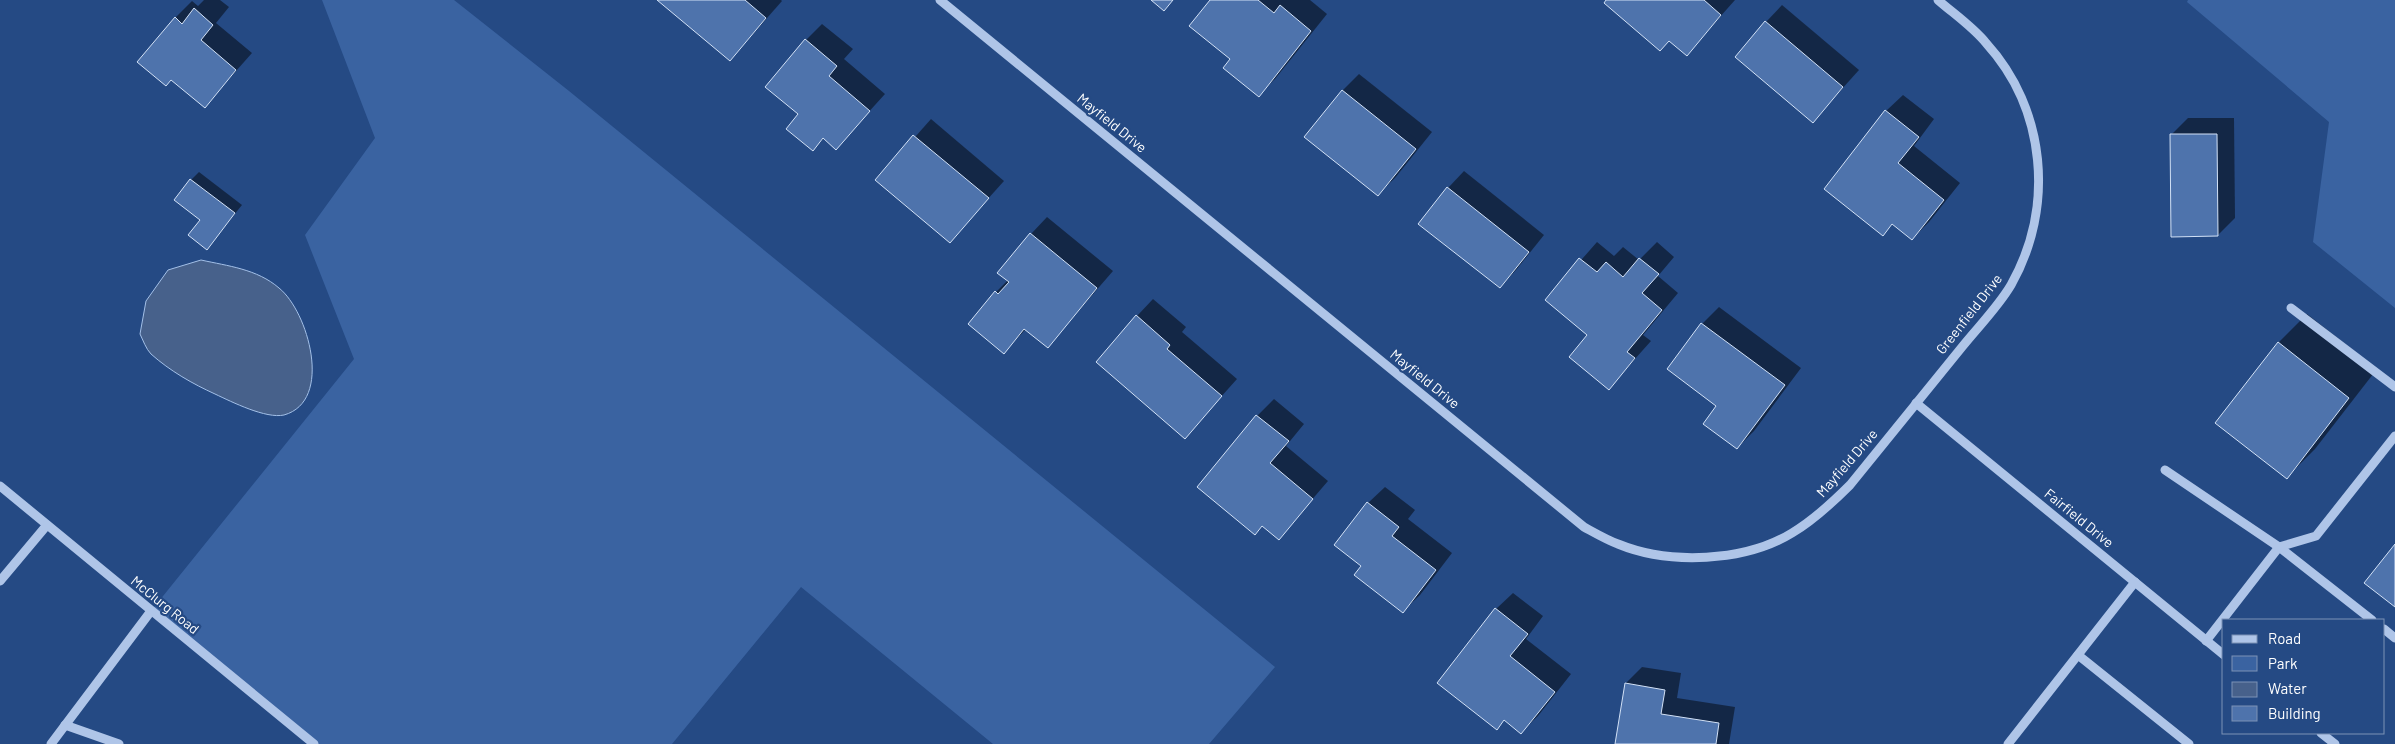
<svg xmlns="http://www.w3.org/2000/svg" width="2395" height="744" font-family="Barlow,sans-serif">
  <rect width="100%" height="100%" fill="#254a84"/>
  <g fill="#3a63a1">
    <polygon points="322,0 454,0 569,91 1275,667 1209,744 993,744 801,587 672,744 314,744 151,611 354,359 305,235 375,138"/>
    <polygon points="2188,0 2395,0 2395,308 2313,242 2329,122 2187,2"/>
  </g>
  <path fill="#47618b" stroke="#a3c0e8" d="M201 260C228 266 257 269 279 288 308 311 334 401 284 415 266 419 232 402 215 394 193 384 170 371 151 354 146 349 143 340 140 334L146 301 168 270Z"/>
  <g fill="#0007">
    <polygon points="204,0 220,0 229,7 216,23 252,53 205,106 175,18 192,1 198,6"/>
    <polygon points="659,0 781,0 782,1 730,60"/>
    <polygon points="1212,0 1310,0 1327,14 1275,79 1258,95 1232,59"/>
    <polygon points="1608,0 1735,0 1687,54 1669,40"/>
    <polygon points="1782,5 1859,70 1813,121 1766,22"/>
    <polygon points="822,24 853,49 844,59 885,94 836,148 824,138 812,149 800,114 806,40"/>
    <polygon points="1359,74 1432,132 1395,178 1378,194 1306,137 1343,90"/>
    <polygon points="1903,95 1934,119 1914,146 1960,183 1929,222 1912,239 1893,223 1883,234 1886,111"/>
    <polygon points="2188,118 2234,118 2235,218 2218,235 2171,135"/>
    <polygon points="931,119 1004,181 950,241 877,180"/>
    <polygon points="1464,171 1544,235 1516,270 1500,287 1448,188"/>
    <polygon points="199,172 242,205 207,248 191,180"/>
    <polygon points="1047,217 1113,271 1048,346 1026,329 1004,352 996,292 1008,280 1031,234"/>
    <polygon points="1597,242 1614,256 1623,247 1639,260 1657,242 1674,257 1658,276 1678,293 1643,335 1651,341 1609,388 1589,335 1546,300"/>
    <polygon points="1153,299 1186,327 1182,332 1237,379 1185,437 1137,316"/>
    <polygon points="1719,307 1801,368 1754,431 1737,448 1718,406 1668,369 1702,324"/>
    <polygon points="2307,314 2377,369 2315,449 2287,477 2278,343"/>
    <polygon points="1274,399 1304,424 1286,446 1328,481 1279,538 1263,525 1255,534 1198,487 1257,416"/>
    <polygon points="1385,487 1415,510 1408,519 1452,553 1420,595 1403,611 1363,566 1368,503"/>
    <polygon points="1513,593 1543,616 1526,639 1571,674 1538,716 1521,732 1505,719 1496,728 1496,609"/>
    <polygon points="1642,667 1681,673 1677,698 1735,707 1729,744 1616,744 1626,683"/>
  </g>
  <g fill="#4e73ac" stroke="#d2e1f6">
    <polygon points="657,0 745,0 766,18 730,61"/>
    <polygon points="1151,0 1173,0 1164,11"/>
    <polygon points="1210,0 1258,0 1274,13 1280,5 1311,31 1259,97 1223,68 1230,59 1189,26"/>
    <polygon points="1606,0 1704,0 1721,15 1687,56 1669,41 1660,51 1604,3"/>
    <polygon points="194,8 213,25 201,40 236,70 205,108 171,80 166,86 137,62 175,17 182,24"/>
    <polygon points="1765,21 1843,87 1813,123 1735,57"/>
    <polygon points="805,39 837,66 829,76 870,111 836,150 823,138 813,151 786,129 798,114 765,87"/>
    <polygon points="1342,90 1416,149 1378,196 1304,137"/>
    <polygon points="1885,110 1919,137 1898,163 1944,200 1912,240 1892,224 1883,236 1824,189"/>
    <polygon points="2170,134 2217,134 2218,236 2171,237"/>
    <polygon points="913,135 989,198 950,243 875,180"/>
    <polygon points="190,179 235,213 207,250 188,235 200,220 174,200"/>
    <polygon points="1447,187 1529,252 1500,288 1418,224"/>
    <polygon points="1030,233 1097,288 1048,348 1024,329 1004,354 968,324 995,291 998,294 1009,282 997,273"/>
    <polygon points="1579,258 1597,272 1606,262 1623,277 1639,258 1659,274 1642,293 1662,310 1627,352 1635,358 1609,390 1569,357 1587,335 1545,300"/>
    <polygon points="1136,315 1170,345 1167,349 1222,396 1185,439 1096,362"/>
    <polygon points="1701,323 1785,385 1737,449 1703,424 1716,406 1667,369"/>
    <polygon points="2278,342 2349,398 2287,479 2215,423"/>
    <polygon points="1256,415 1289,441 1270,463 1313,499 1279,540 1262,526 1255,535 1197,487"/>
    <polygon points="1367,502 1399,527 1392,536 1436,570 1403,613 1354,575 1361,566 1334,545"/>
    <polygon points="2395,544 2395,607 2364,583"/>
    <polygon points="1495,608 1528,634 1510,656 1555,692 1521,734 1504,720 1497,730 1437,683"/>
    <polygon points="1625,683 1665,690 1661,714 1719,723 1716,744 1615,744"/>
  </g>
  <g fill="none" stroke-linecap="round" stroke-linejoin="round">
    <g stroke="#afc5e8" stroke-width="9">
      <path d="M940 0 1584 527C1595 533 1607 540 1618 544 1669 565 1745 562 1792 533 1814 520 1832 503 1850 485 1887 439 1925 393 1962 347 1978 327 1998 307 2011 285 2055 207 2046 109 1986 43 1973 27 1954 14 1938 0"/>
      <polyline points="2291,308 2395,387"/>
      <polyline points="1916,403 2224,655"/>
      <polyline points="2165,470 2279,547 2372,620"/>
      <polyline points="0,486 314,744"/>
      <polyline points="0,581 47,525"/>
      <polyline points="2384,629 2395,638"/>
      <polyline points="2206,641 2279,547 2316,536 2395,436"/>
      <polyline points="2078,655 2189,744"/>
      <polyline points="65,725 119,744"/>
      <polyline points="2321,733 2335,744"/>
      <polyline points="51,744 151,611"/>
      <polyline points="2008,744 2135,582"/>
    </g>
  </g>
  <g text-anchor="middle" stroke-width="4.5" stroke-linejoin="round" paint-order="stroke">
    <g font-size="14" fill="#fff" stroke="#254a84">
      <text transform="translate(1112 123) rotate(39)" y="5">Mayfield Drive</text>
      <text transform="translate(1969 314) rotate(-52)" y="5">Greenfield Drive</text>
      <text transform="translate(1425 379) rotate(39)" y="5">Mayfield Drive</text>
      <text transform="translate(1847 463) rotate(-49)" y="5">Mayfield Drive</text>
      <text transform="translate(2079 518) rotate(39)" y="5">Fairfield Drive</text>
      <text transform="translate(165 605) rotate(39)" y="5">McClurg Road</text>
    </g>
  </g>
  <rect x="2222" y="619" width="162" height="115" fill="#254a84" stroke="#7c92b5"/>
  <rect x="2232" y="635" width="25" height="8" fill="#afc5e8" stroke="#7c92b5"/>
  <text x="2268" y="644" font-size="15" fill="#ffffff">Road</text>
  <rect x="2232" y="656" width="25" height="15" fill="#3a63a1" stroke="#7c92b5"/>
  <text x="2268" y="669" font-size="15" fill="#ffffff">Park</text>
  <rect x="2232" y="682" width="25" height="15" fill="#47618b" stroke="#7c92b5"/>
  <text x="2268" y="694" font-size="15" fill="#ffffff">Water</text>
  <rect x="2232" y="706" width="25" height="15" fill="#4e73ac" stroke="#7c92b5"/>
  <text x="2268" y="719" font-size="15" fill="#ffffff">Building</text>
</svg>
